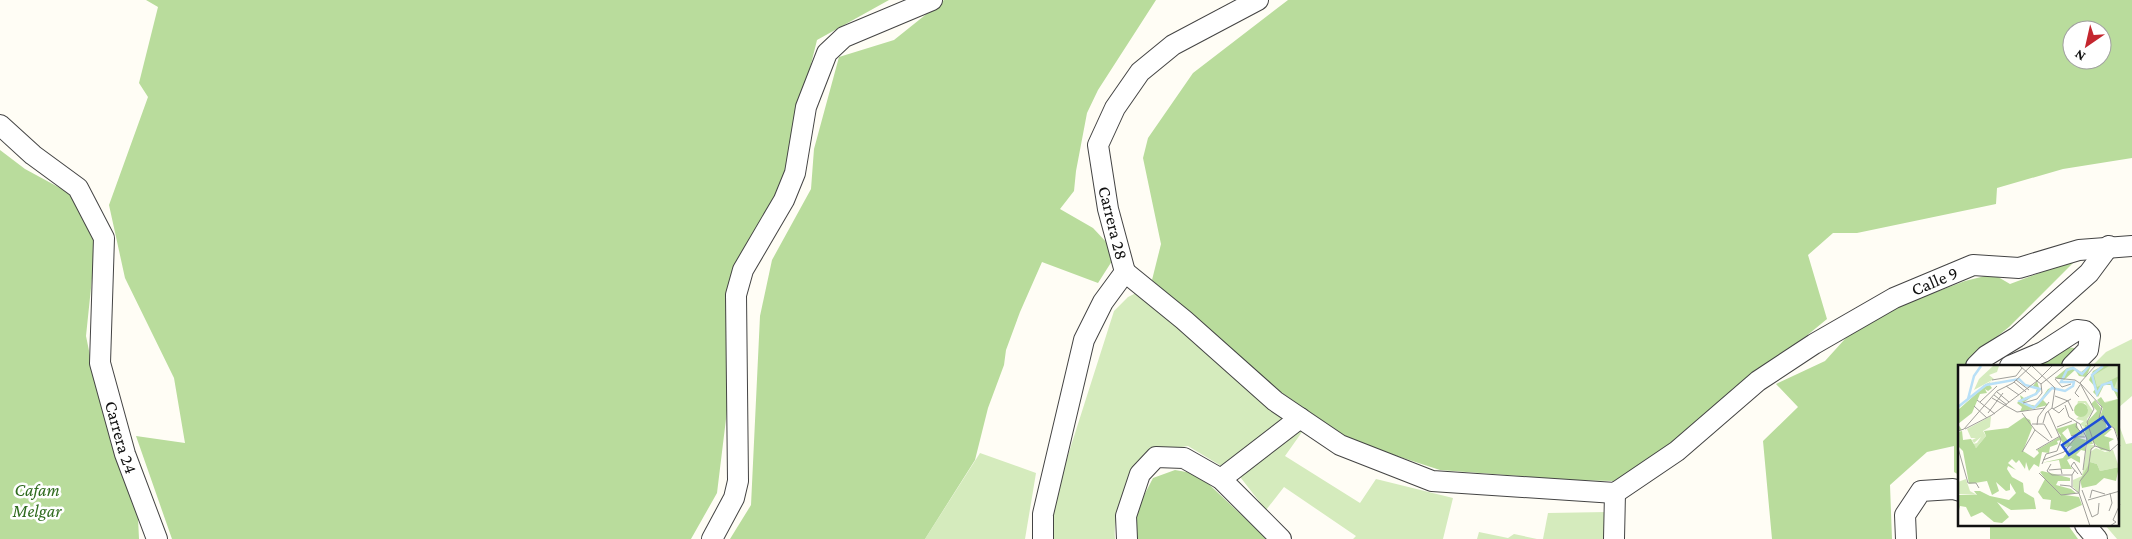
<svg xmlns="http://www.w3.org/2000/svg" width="2132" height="539" font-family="'Crimson Pro',serif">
  <rect width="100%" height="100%" fill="#fffdf5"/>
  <g fill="#d5ebbd">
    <path d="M1142 290 1284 418 1223 467 1188 446 1149 452C1133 475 1112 510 1115 539H1047L1062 474 1114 311 1128 297Z"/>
    <polygon points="2132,339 2132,396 2118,408 2118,366 2092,366 2106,352"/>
    <polygon points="2118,422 2126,444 2132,443 2132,539 2117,539 2105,525 2118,525"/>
    <polygon points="1298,428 1302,432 1285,456 1360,503 1376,479 1453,498 1443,539 1353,539 1356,536 1284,487 1266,510 1237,473"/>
    <polygon points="980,453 1036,473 1025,539 925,539"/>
    <polygon points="1607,512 1605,539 1543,539 1548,513"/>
    <polygon points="1479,532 1508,538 1514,534 1537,539 1477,539"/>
  </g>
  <g fill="#b9dc9c" fill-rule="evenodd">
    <polygon points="146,0 889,0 817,40 776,206 750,244 731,378 717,493 691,539 172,539 136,436 185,443 174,378 125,278 109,205 148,97 139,83 158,7"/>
    <polygon points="944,0 1156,0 1098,90 1087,113 1076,171 1074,191 1060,209 1093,228 1109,245 1112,261 1098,283 1042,262 1020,312 1006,350 1004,365 988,408 975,460 925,539 730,539 751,505 760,316 772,260 811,189 814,149 839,57 894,40"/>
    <path d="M1288 0H2132V158L2063 169 1997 188 1996 204 1857 233H1833L1808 255 1827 319 1671 447 1614 481 1570 480 1440 470 1354 442 1257 376 1152 280 1161 244 1143 158 1148 138 1193 73ZM2072 30H2102V60H2072Z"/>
    <polygon points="0,150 25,169 73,195 96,240 86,336 98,395 138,518 139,539 0,539"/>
    <polygon points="2077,259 2009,327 1974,355 1967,366 1960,366 1959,475 1954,472 1954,446 1927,452 1890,485 1892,539 1772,539 1763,441 1798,407 1776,384 1825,361 1854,329 1904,304 1965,281 1993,274 2010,284"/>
    <polygon points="2067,347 2081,349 2059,366 2037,366"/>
    <polygon points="1175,470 1198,474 1267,539 1134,539 1136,511 1153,478"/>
    <polygon points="1995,525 2068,525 2078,539 1990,539 1990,527"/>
  </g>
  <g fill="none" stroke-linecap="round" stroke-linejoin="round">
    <defs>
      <g id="minor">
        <path id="s1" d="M0 125 33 155 78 188 104 238 100 363 125 454 157 539"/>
        <path id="s2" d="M1125 272 1184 320 1275 401 1340 445 1432 481 1615 493 1677 451 1758 381 1814 344 1894 298 1973 265 2019 268 2079 250 2132 246"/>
        <polyline points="1976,366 1986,356 2017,337 2089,273 2109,246"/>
        <polyline points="2010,366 2043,352 2077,330 2085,331 2090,336 2088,350 2072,366"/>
        <polyline points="1221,479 1300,418"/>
        <polyline points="2085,525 2097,539"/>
        <polyline points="712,539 734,498 738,481 736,295 743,270 784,200 795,173 806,107 827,53 844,37 932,0"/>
        <polyline points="1043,539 1043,514 1084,340 1103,302 1125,272 1108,209 1098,145 1115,108 1140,72 1173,45 1258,0"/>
        <polyline points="1127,539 1126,516 1140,474 1156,457 1184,458 1221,479 1281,539"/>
        <polyline points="1614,539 1615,493"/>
        <polyline points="1906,539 1905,515 1921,491 1953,489 1960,491"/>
      </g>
    </defs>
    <use href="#minor" stroke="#444" stroke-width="22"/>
    <use href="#minor" stroke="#fff" stroke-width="20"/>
  </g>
  <g text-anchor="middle" stroke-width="5" stroke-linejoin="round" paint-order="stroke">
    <g font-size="18" fill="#111" stroke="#fff">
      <text transform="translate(1113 223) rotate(76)" y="6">Carrera 28</text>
      <text dy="6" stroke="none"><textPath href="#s2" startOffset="944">Calle 9</textPath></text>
      <text dy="6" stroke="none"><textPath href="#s1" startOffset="359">Carrera 24</textPath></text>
    </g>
    <g font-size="18" font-style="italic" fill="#2f6b1f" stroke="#fff">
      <text x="37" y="496">Cafam<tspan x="37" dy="21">Melgar</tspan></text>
    </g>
  </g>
  <g transform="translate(1958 365)">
    <rect width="161" height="161" fill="#fffdf5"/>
    <path d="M35 1H41L39 7 31 10 36 14 16 25 21 14ZM145 1H161V75V70L143 50 145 44 142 38 160 34 153 17 139 23 135 10ZM120 36H128L135 46 129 54 131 60 127 61 126 72H117L126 62 122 59 126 56 118 54 130 44 127 38 119 40ZM33 51 32 62 25 66 28 71 18 83 15 79 19 78 23 72 16 78 14 75 18 73H13L9 64ZM129 80H137L132 87 138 83 147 87 155 85 161 102 142 106 139 99 132 97 129 106 122 115 121 128 115 122V115L124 111ZM8 114 12 126 19 130 0 129V117Z" fill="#d5ebbd"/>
    <path d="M131 1H133L128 12 121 11 117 5 106 15 97 13 109 3 115 2 123 7ZM144 1H151L136 10 139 22 161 11 156 23 161 24V75L156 62 148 59 149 64H154L146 71 156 74 151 77 152 86 143 85 134 76 135 79 129 80 127 66V60H131L129 57 139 46 133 39 137 35 143 43 142 52 145 43 139 35 143 32 147 38 160 34 153 20H146L140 32 135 27 138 23 131 15 135 6ZM43 15 31 19 34 23 30 26 27 24 29 28 22 29 14 48 0 59 4 65 0 66V45L28 20 23 22 34 16 30 19ZM79 16 82 26 65 38 78 41 90 24 95 22 85 35 90 40 62 47 64 42 59 38 63 34 62 30 66 33 77 29 79 24 74 22ZM116 45a7 7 0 1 1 14 0a7 7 0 1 1-14 0ZM66 52 72 55 74 63 65 86 76 93 81 88 79 85 103 71 98 64 118 58 123 69 113 71 110 63 104 68 112 78 118 72 128 75 127 86 123 85 118 90 122 92V98L113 93 109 95 114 104H103L101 95 83 98 105 93 114 81 107 82 103 75 99 76 100 79 92 82 91 88 84 87 81 102 76 99 71 106 68 97 67 104 61 95 58 98 54 94 50 98 58 105 50 101 49 104 54 112 65 118 66 127 76 133 78 144 53 145 39 137 51 152 44 158 36 157 24 147 13 152 8 142 2 141 0 150V130H19L16 126H22L32 131 51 135 58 128 52 118V125L48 126 38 117 41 126 34 130 29 116 11 119 5 86 0 81V67L4 66 5 75 13 74 18 83 28 71 26 66 50 63ZM132 97 139 99 142 106 161 102 158 116 146 113 138 120 124 123 122 115ZM84 106 112 113V116H100L98 120 113 124 118 128 107 130 121 132 124 140 108 147 92 144 93 135 85 134 80 127 87 114 82 107Z" fill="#b9dc9c"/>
    <path fill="none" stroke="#b9e0f7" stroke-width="2.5" d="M145 1 134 10 139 29 144 20 153 17 155 24 162 27M10 34 28 20 61 14 67 20 82 24 78 29 62 36 76 43 94 23 107 26 115 21 116 17H103L109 5 115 3 124 9 131 1M0 42 10 34 16 11 23 1"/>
    <path fill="none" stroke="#a09f9a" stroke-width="1" d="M74 1 97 23 94 43 101 48 106 43M94 1 79 16 83 19 106 1M97 13 117 15 123 19 144 42 141 53 156 63 162 81M97 14 104 22 113 19M34 15 58 11 64 3M58 15 71 25M56 17 68 27M122 18 137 1M48 21 61 30M39 27 51 37M36 30 49 40M97 31 110 36 115 46M121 32 117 28 122 20M34 33 59 47 87 43M19 35 37 49M22 37 39 21M65 38 79 34 84 28 83 19M107 40 111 52 122 59 129 74 125 105M16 41 29 53M95 44 113 34M30 48 45 28M64 48 77 65 91 76M85 58 88 48 94 43M74 59H86L94 73M79 60 80 52 91 37M99 62 114 56M7 64 34 50 79 16 62 1M0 66 6 64 39 26 55 18 73 1M113 71 124 68 118 62 119 57M137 81 152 86 160 79M0 83 10 118H18L21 123M78 85 102 71M64 87 77 65M85 95 106 87 118 72H127M84 99 88 89 99 86 103 75 90 46M93 99 89 106 94 110H114M91 105 103 104 104 109M81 108 103 130 121 128M120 109 113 101 116 97 124 110M102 120 112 121 121 128 132 161M114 122V110L117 105M124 125 134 152 140 149 141 138M121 128 122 116 130 106 133 84 137 81 129 57 136 44 122 18M132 133 134 125 147 129M130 135 162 126M151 146 154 138 152 128M152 161 158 157 155 155 162 139"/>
    <path fill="#1d4ed8" fill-opacity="0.15" stroke="#1d4ed8" stroke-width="2.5" d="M145 52 152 62 111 90 104 80Z"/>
    <rect width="161" height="161" fill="none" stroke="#111" stroke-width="2.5"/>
  </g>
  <g transform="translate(2087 45) rotate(214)"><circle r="24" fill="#ffffff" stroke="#a0a0a0"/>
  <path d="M0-4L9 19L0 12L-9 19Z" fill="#c4262e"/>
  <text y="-8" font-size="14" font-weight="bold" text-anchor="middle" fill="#111111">N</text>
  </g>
</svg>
